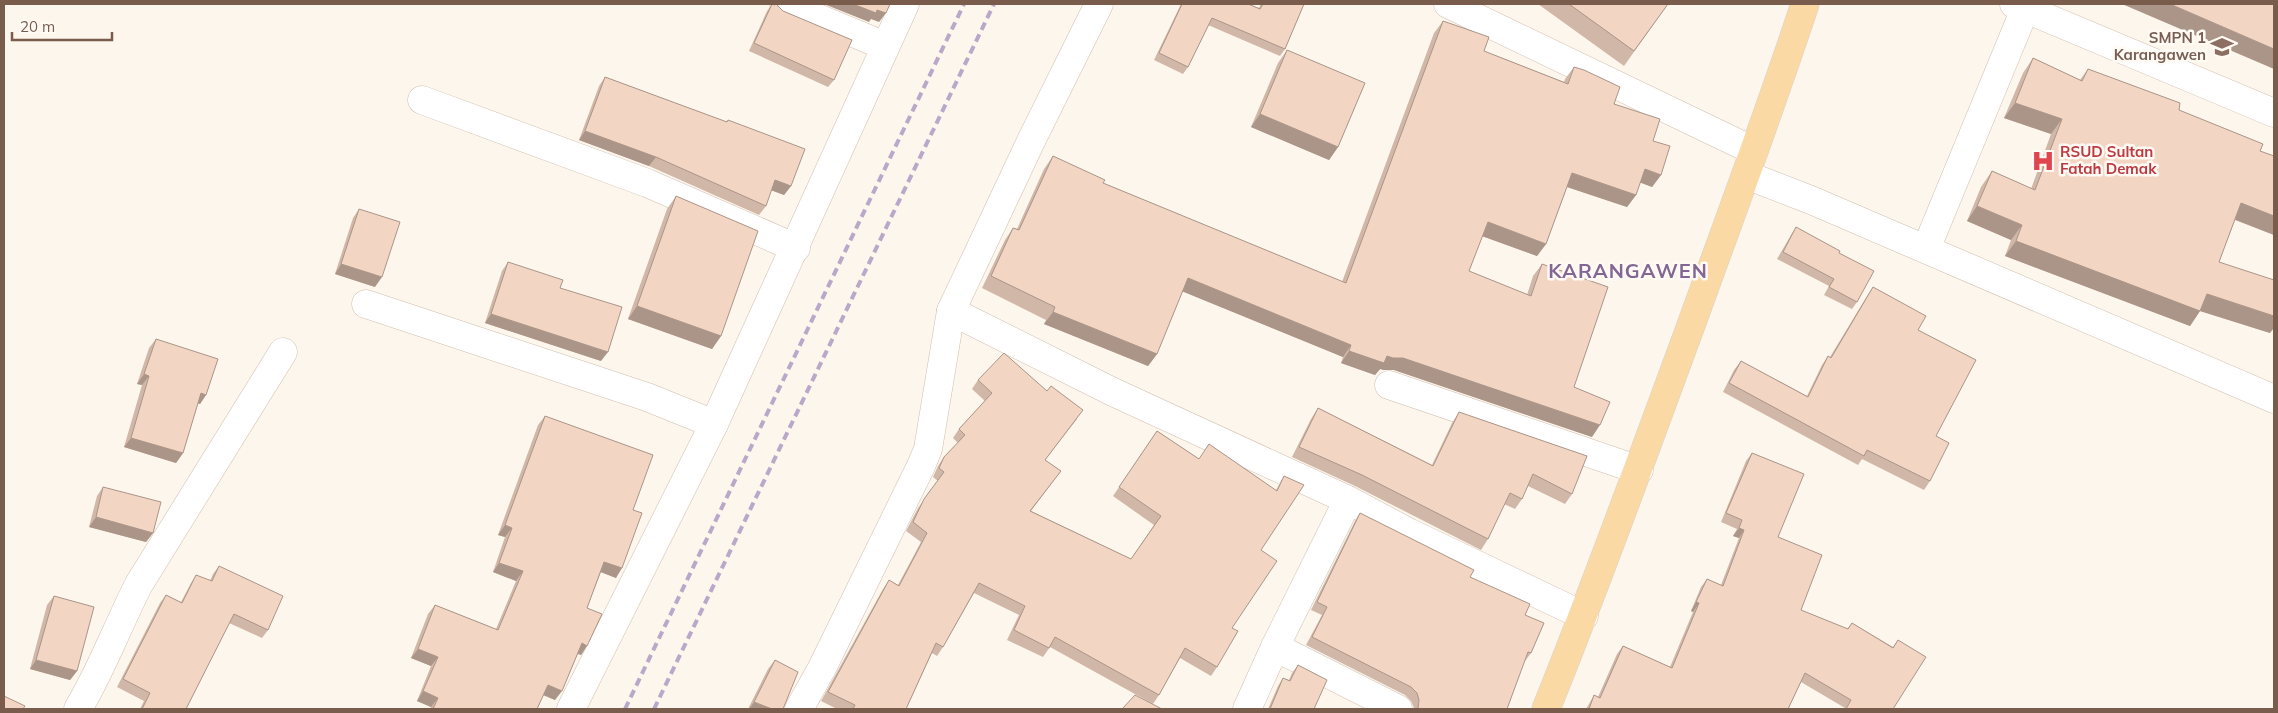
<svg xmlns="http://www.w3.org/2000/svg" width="2278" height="713" font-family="Mulish,sans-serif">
  <rect width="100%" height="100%" fill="#fdf6ec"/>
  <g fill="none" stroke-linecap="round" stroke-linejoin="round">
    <defs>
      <g id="street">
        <polyline points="784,4 885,46"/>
        <polyline points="1448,4 1754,151"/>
        <polyline points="2014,4 2274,113"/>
        <polyline points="422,100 647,183 796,248"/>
        <polyline points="1746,175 1811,200 2274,399"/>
        <polyline points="1926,249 2025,9"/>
        <polyline points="366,304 647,397 714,424"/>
        <polyline points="951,311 1113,392 1348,500 1410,533 1584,616"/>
        <polyline points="1389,385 1639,470"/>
        <polyline points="1275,647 1398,709"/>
        <path d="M78 709C102 669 118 625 139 584L283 352"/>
        <polyline points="571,709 714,424 905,4"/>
        <polyline points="799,709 822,668 921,466 928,449 951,311 1031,141 1099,4"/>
        <polyline points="1247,709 1275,647 1348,500"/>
      </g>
      <path id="primary" d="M1546 709C1597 583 1643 455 1690 328 1729 220 1769 113 1805 4"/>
    </defs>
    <use href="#street" stroke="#d1beb0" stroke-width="29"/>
    <use href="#primary" stroke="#dad1cd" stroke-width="29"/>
    <use href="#street" stroke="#fff" stroke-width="28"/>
    <use href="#primary" stroke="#fbd9a5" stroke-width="28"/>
    <g stroke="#b9a8c9" stroke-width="4" stroke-dasharray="8 5" stroke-linecap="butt">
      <polyline points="625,709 964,4"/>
      <polyline points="654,709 994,4"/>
    </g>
  </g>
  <g fill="#d1b7a8">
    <polygon points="772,4 834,80 828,87 749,51 767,11"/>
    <polygon points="1181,4 1248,4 1259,8 1261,4 1304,4 1285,49 1280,56 1208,25 1188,67 1183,74 1154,60"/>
    <polygon points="1538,4 1668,4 1624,66"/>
    <polygon points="1443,21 1484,51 1564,82 1565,79 1574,67 1653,141 1661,175 1652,187 1640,182 1636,195 1627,207 1567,187 1546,244 1537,256 1482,236 1469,271 1527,295 1533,276 1542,264 1574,387 1592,437 1394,370 1384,370 1380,369 1375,375 1341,363 1343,357 1182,291 1157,354 1148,366 1044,324 1046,320 982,288 1005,240 1013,228 1017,229 1044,169 1053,156 1103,183 1342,282 1434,33"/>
    <polygon points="1287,50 1338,147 1329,160 1251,127 1278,63"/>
    <polygon points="2033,58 2080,80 2088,69 2179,110 2260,151 2274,156 2274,235 2235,220 2219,262 2270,333 2200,311 2190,326 2005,256 2011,240 1967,221 1981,187 1992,171 2031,189 2051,134 2004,118 2023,73"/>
    <polygon points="605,77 726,122 728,120 791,186 784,195 771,190 766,206 759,215 649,166 579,140 599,86"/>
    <polygon points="676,196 721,336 712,349 628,319 667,209"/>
    <polygon points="359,209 375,287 335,274 353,218"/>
    <polygon points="1796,227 1857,302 1852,309 1824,295 1829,286 1777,259 1791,235"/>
    <polygon points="508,262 601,361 485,323 502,271"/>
    <polygon points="1873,287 1918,330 1936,436 1930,481 1924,490 1862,459 1858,465 1723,392 1734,370 1741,361 1807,396 1822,365 1828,356 1830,357 1867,296"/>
    <polygon points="156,339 206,395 200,404 198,403 183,453 176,463 124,447 142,385 137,384 149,348"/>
    <polygon points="978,380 1077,419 1045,460 1061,471 1031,511 1131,559 1154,525 1113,496 1157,431 1199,459 1276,490 1284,476 1261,550 1217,667 1211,676 1180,658 1159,695 1153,704 1050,647 1043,657 1007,640 1019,615 974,593 943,647 937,656 932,653 906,709 837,709 821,701 883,589 889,580 898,585 921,542 906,531 918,508 938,481 933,477 938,466 944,457 958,443 953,438 959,429 985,401 972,389"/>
    <polygon points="1318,408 1432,465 1452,423 1459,412 1572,494 1565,504 1528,486 1522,499 1515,509 1504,504 1488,539 1481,550 1355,486 1292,457 1311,419"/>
    <polygon points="545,416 633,510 616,578 601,572 587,608 587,646 581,655 578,653 555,700 543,695 537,709 430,709 431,707 417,701 431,666 411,658 428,614 435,605 496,629 516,581 493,572 505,537 498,535 538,425"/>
    <polygon points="1752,453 1801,610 1847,629 1852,623 1893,647 1898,640 1893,709 1845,709 1845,708 1801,682 1788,709 1586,709 1589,704 1594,695 1598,697 1617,654 1623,646 1670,667 1693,612 1691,611 1701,587 1707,579 1721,585 1739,538 1733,536 1737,529 1721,522 1746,461"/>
    <polygon points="103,487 153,533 146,542 89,527 97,496"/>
    <polygon points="1360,513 1470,577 1525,615 1531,653 1525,661 1524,661 1507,709 1413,709 1414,708 1411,701 1405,695 1306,645 1322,615 1311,610 1355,521"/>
    <polygon points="219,566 268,630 262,638 229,623 186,709 140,709 144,701 117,687 160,603 166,595 181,602 191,583 196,575 210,581 213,574"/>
    <polygon points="54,596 77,671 70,680 30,669 47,605"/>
    <polygon points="775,660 783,709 748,709 768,669"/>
    <polygon points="1298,665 1314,709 1268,709 1278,686 1283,678 1289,680 1292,673"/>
  </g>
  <g fill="#aa9588">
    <polygon points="824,4 853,4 877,10 886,13 879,22 871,19 869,22"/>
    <polygon points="2122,4 2170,4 2274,49 2274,69"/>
    <polygon points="2015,103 2062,119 2051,134 2004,118"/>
    <polygon points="1260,114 1338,147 1329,160 1251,127"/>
    <polygon points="585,131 656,157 649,166 579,140"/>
    <polygon points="1645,169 1661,175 1652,187 1636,181"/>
    <polygon points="1572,173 1636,195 1627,207 1564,186"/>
    <polygon points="775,180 791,186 784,195 768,189"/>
    <polygon points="2241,203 2274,216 2274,235 2231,218"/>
    <polygon points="1977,206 2022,225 2011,240 1967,221"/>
    <polygon points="1488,222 1546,244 1537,256 1479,235"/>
    <polygon points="2016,241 2207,294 2274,316 2274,328 2270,333 2200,311 2190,326 2005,256"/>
    <polygon points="341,264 382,277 375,287 335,274"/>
    <polygon points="1188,278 1351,345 1343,357 1179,290"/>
    <polygon points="637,306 721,336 712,349 628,319"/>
    <polygon points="1053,312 1157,354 1148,366 1044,324"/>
    <polygon points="491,314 608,352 601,361 485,323"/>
    <polygon points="1349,351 1403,358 1600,425 1592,437 1394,370 1384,370 1380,369 1375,375 1341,363"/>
    <polygon points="144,374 149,376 142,385 137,384"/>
    <polygon points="201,393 206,395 200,404 194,402"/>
    <polygon points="131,438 183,453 176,463 124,447"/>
    <polygon points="96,517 153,533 146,542 89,527"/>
    <polygon points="505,525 512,528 505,537 498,535"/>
    <polygon points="1739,528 1744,530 1739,538 1733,536"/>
    <polygon points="604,562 622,568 616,578 598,571"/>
    <polygon points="499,563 523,571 516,581 493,572"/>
    <polygon points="1696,602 1699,603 1693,612 1691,611"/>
    <polygon points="582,643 587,646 581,655 575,653"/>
    <polygon points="418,649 438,657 431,666 411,658"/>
    <polygon points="36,660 77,671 70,680 30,669"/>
    <polygon points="548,685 562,691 555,700 541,694"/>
    <polygon points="423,691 438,698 431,707 417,701"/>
    <polygon points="754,702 772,709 749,709"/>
  </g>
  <g fill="#f3d5c3" stroke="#aa9588">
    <polygon points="772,4 775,5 776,4 783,11 852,40 834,80 754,43"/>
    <polygon points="853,4 890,4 886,13 877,10 876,13"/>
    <polygon points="1182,4 1248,4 1260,9 1263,4 1304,4 1285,49 1212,18 1188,67 1159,53"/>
    <polygon points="1569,4 1668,4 1634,51"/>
    <polygon points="2170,4 2274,4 2274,49"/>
    <polygon points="1443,21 1489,37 1484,51 1568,84 1574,67 1584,70 1620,87 1614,104 1660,119 1653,141 1670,146 1661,175 1645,169 1636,195 1572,173 1546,244 1488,222 1469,271 1531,296 1542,264 1608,287 1574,387 1610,402 1600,425 1403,358 1393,358 1387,356 1384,363 1349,351 1351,345 1188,278 1157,354 1053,312 1055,307 991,276 1013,228 1019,230 1053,156 1105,180 1103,183 1346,283"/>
    <polygon points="1287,50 1365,83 1338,147 1260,114"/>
    <polygon points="2033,58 2082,81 2088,69 2180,103 2179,110 2263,144 2260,151 2274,156 2274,216 2241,203 2219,262 2274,280 2274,316 2207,294 2200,311 2016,241 2022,225 1977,206 1992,171 2035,190 2062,119 2015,103"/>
    <polygon points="605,77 727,122 728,120 805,149 791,186 775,180 766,206 656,157 585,131"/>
    <polygon points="676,196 758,231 721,336 637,306"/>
    <polygon points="359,209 400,222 382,277 341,264"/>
    <polygon points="1796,227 1840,251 1839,253 1874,271 1857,302 1829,287 1834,279 1783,252"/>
    <polygon points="508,262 563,280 560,288 622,307 608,352 491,314"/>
    <polygon points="1873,287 1926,316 1918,330 1976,360 1936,436 1949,443 1930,481 1867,450 1864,456 1729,383 1741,361 1808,397 1828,356 1831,358"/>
    <polygon points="156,339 218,359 206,395 201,393 183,453 131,438 149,376 144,374"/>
    <polygon points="1004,353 1047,391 1051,386 1083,410 1045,460 1061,471 1030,511 1131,559 1161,516 1119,487 1157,431 1199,459 1209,444 1277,491 1284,476 1304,485 1261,550 1277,561 1232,628 1238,631 1217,667 1185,648 1159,695 1055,637 1049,648 1014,630 1025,606 979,583 943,647 936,643 906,709 853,709 855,705 828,692 889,580 899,586 927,533 913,522 924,499 944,472 939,468 944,457 965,435 959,429 992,393 978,380"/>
    <polygon points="1318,408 1433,466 1459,412 1587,456 1572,494 1533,474 1522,499 1510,493 1488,539 1362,475 1299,447"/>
    <polygon points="545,416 653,455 633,510 642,513 622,568 604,562 587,608 602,614 587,646 582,643 562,691 548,685 537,709 433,709 438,698 423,691 438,657 418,649 435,605 498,630 523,571 499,563 512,528 505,525"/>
    <polygon points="1752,453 1804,474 1778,537 1822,555 1801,610 1848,629 1852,623 1893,648 1898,640 1926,657 1893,709 1846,709 1851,700 1805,673 1788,709 1589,709 1594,695 1600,698 1623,646 1672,668 1699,603 1696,602 1707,579 1723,586 1744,530 1739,528 1742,520 1726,513"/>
    <polygon points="103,487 161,502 153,533 96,517"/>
    <polygon points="1360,513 1474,570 1470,577 1530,604 1525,615 1544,623 1531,653 1528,652 1507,709 1416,709 1418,708 1419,700 1417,693 1411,687 1312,637 1327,607 1317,602"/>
    <polygon points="219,566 283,596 268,630 234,614 186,709 142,709 150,693 123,679 166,595 182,603 196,575 212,581"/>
    <polygon points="54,596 94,607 77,671 36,660"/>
    <polygon points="775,660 798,672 783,709 772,709 754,702"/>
    <polygon points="1298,665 1327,680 1314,709 1270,709 1283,678 1290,681"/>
    <polygon points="1135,695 1162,709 1122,709"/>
    <polygon points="4,696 25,706 23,709 4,709"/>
  </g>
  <defs>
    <symbol id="school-bare" viewBox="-9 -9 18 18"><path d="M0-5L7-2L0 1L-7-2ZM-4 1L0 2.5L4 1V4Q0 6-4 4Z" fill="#8d6e63" stroke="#fffaf3" stroke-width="2.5" paint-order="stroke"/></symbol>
    <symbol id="hospital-bare" viewBox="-9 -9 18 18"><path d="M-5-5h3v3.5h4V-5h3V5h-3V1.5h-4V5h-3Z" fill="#e0444e" stroke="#fffaf3" stroke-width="2.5" paint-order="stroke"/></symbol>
  </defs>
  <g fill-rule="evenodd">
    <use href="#school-bare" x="2206" y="31" width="32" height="32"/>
    <use href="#hospital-bare" x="2027" y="145" width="32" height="32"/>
  </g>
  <g text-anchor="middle" stroke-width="5" stroke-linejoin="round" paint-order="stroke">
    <g font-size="15" font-weight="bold" fill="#785e54" stroke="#fffaf3" text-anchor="end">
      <text x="2206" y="43">SMPN 1<tspan x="2206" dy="17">Karangawen</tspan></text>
    </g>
    <g font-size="15" font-weight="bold" fill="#be3a42" stroke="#fffaf3" text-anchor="start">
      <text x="2060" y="157">RSUD Sultan<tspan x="2060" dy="17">Fatah Demak</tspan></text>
    </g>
    <g font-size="20" font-weight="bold" letter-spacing="1" fill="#846695" stroke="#fffaf3">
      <text x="1628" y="278">KARANGAWEN</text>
    </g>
  </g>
  <rect width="2278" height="713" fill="none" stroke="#7a5c4d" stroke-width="10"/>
  <path d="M12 32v8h100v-8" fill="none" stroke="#7a5c4d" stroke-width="2.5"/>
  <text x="20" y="32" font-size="15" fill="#7a5c4d" stroke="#fffaf3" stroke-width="4" paint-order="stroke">20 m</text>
</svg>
